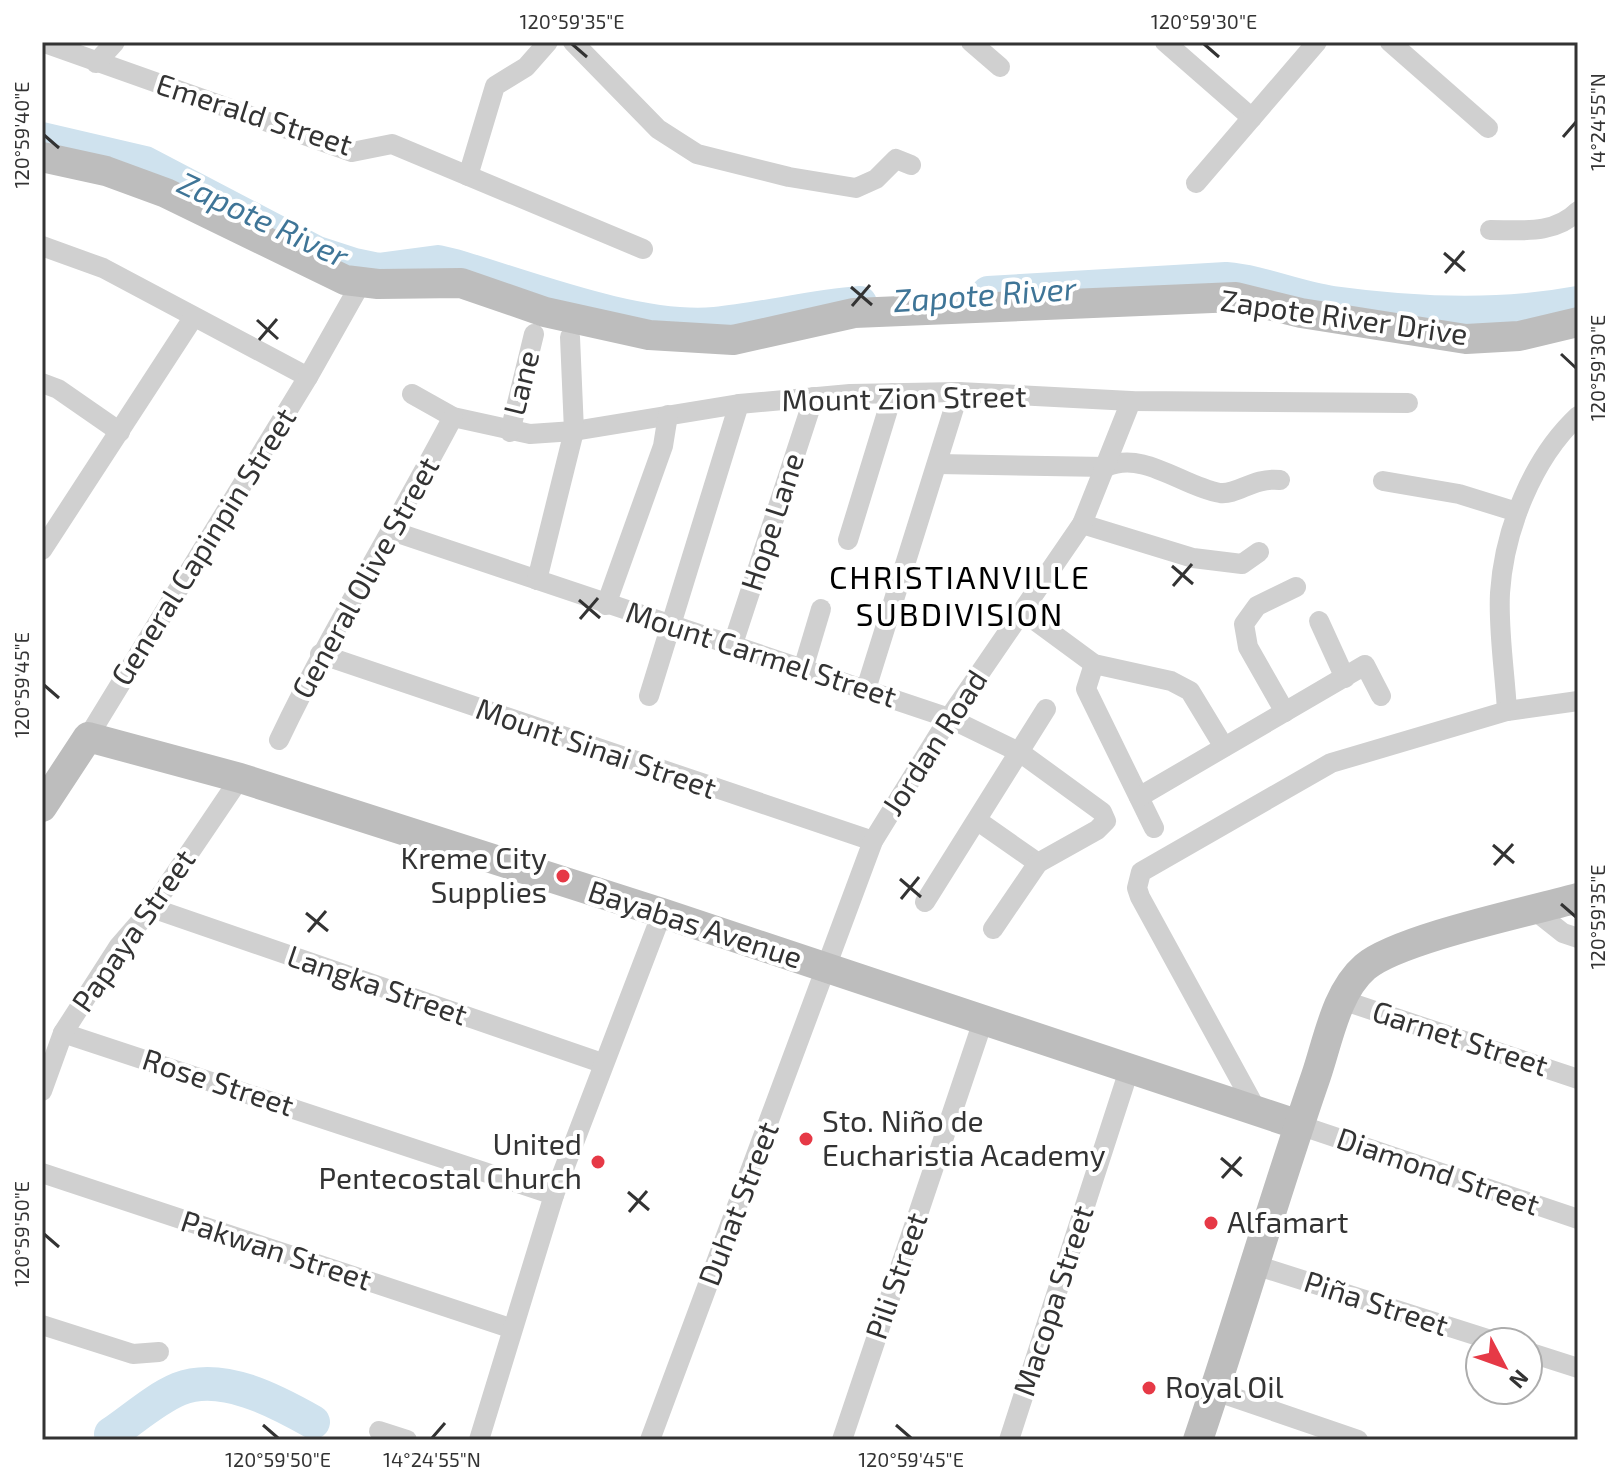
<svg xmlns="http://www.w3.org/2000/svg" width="1620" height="1482" font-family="'Exo 2',sans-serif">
  <rect width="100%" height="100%" fill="#fff"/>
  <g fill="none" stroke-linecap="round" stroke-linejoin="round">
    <g stroke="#cfe2ee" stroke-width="34">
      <path d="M42 139 145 163 317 253 354 265 378 270 438 262 455 266C529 288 639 331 715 324 764 319 811 307 860 303"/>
      <path d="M988 293 1226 279C1263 282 1296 298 1333 303 1413 314 1498 318 1578 303"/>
      <path d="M111 1434C132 1420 155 1399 179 1389 222 1372 276 1401 313 1422"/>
    </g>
    <g stroke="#d0d0d0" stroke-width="20">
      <polyline points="42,42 352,152 392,144 643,249"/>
      <polyline points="573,42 658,129 697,154 789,177 856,188 876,179 896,159 911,165"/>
      <polyline points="971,42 1000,67"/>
      <polyline points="1165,42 1252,118"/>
      <polyline points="1390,42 1488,128"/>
      <polyline points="96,63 115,42"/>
      <polyline points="468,176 495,86 526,67 548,42"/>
      <polyline points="1196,183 1317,42"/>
      <path d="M1490 230C1521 230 1554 235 1578 211"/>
      <polyline points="42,246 103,268 308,377"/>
      <polyline points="42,383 58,389 120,432"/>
      <polyline points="412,394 453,417 530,434 574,431 739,404 850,394 959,392 1131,401 1408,403"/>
      <polyline points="510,432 534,334"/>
      <path d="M938 464 1106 467C1144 450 1183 487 1220 493 1238 495 1253 477 1280 480"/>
      <polyline points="1383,481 1459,494 1517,512"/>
      <polyline points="1082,524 1193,558 1242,564 1259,552"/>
      <polyline points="392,531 949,718 1021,753 1102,812 1106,821 1097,830 1038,863 978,821"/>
      <polyline points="848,540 893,393"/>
      <polyline points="42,550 193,318"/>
      <polyline points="537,580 574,431 570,337"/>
      <polyline points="606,605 663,446 668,415"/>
      <polyline points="1022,611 1094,664 1171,681 1190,691 1224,747"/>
      <polyline points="1319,621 1345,678"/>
      <polyline points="732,647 814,397"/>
      <polyline points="320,654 873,841"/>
      <polyline points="1094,664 1086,689 1154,828"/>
      <polyline points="803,669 821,609"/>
      <polyline points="866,689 959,392"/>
      <polyline points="649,696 739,404"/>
      <path d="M1507 711C1505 673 1498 631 1500 593 1504 531 1532 459 1578 416"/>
      <polyline points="1285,712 1248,647 1244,624 1257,606 1296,587"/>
      <polyline points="88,737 308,377 361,283"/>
      <path d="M279 740C332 629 396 525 453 417"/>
      <polyline points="1139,797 1365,665 1381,696"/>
      <polyline points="925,902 1046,709"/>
      <polyline points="152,908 602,1063"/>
      <polyline points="1534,910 1563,933 1578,938"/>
      <polyline points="993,929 1038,863"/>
      <polyline points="1342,1000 1578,1079"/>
      <polyline points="63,1033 554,1195"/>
      <polyline points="42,1091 63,1033 119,946 152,908 240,778"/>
      <polyline points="1256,1109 1140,897 1137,888 1141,872 1331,763 1507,711 1578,701"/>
      <polyline points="1299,1125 1578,1219"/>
      <polyline points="42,1173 510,1328"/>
      <polyline points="1255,1265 1497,1342"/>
      <polyline points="42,1325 133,1354 159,1352"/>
      <polyline points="1528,1352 1578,1368"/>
      <polyline points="1215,1391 1358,1440"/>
      <polyline points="379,1431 407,1440"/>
      <polyline points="479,1440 554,1195 662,913"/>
      <polyline points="650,1440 873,841 949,718 1082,524 1131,401"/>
      <polyline points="842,1440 983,1021"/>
      <polyline points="1009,1440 1129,1070"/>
    </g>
    <g stroke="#bdbdbd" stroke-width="30">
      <polyline points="42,157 106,171 166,193 345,280 378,284 461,283 545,312 649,335 733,340 854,313 1236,297 1301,313 1466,339 1519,336 1578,322"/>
      <polyline points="42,807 88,737 240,778 662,913 1299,1125"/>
      <path d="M1198 1440C1239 1319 1274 1197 1316 1076 1328 1041 1336 992 1365 967 1397 939 1531 911 1578 898"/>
    </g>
  </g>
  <path fill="none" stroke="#333" stroke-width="3" d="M572 44 587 57M1204 44 1219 57M44 135 59 148M1563 137 1576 122M1444 253 1465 271M1445 273 1464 251M851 287 872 305M852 306 870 285M257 320 278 339M259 340 277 319M1561 354 1576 368M1172 566 1193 584M1173 586 1192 564M579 600 600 618M580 619 598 598M44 685 59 698M1493 845 1514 863M1494 865 1513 844M900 879 921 897M901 899 919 877M1561 904 1576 917M306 913 328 931M308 932 326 911M1221 1158 1242 1176M1222 1178 1241 1157M628 1192 649 1210M629 1212 647 1191M44 1234 59 1247M263 1425 278 1438M896 1425 911 1438M432 1438 445 1423"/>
  <g fill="#e63946" stroke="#fff" stroke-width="3">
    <circle cx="563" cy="876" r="8"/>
    <circle cx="806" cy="1139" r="8"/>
    <circle cx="598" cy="1162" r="8"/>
    <circle cx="1211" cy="1223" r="8"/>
    <circle cx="1149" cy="1388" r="8"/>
  </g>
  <g text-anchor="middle" stroke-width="8" stroke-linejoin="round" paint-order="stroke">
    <g font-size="30" fill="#333" stroke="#fff">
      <text transform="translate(254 115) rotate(18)" y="10">Emerald Street</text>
      <text transform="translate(1344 318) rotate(8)" y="10">Zapote River Drive</text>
      <text transform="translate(522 383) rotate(-76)" y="10">Lane</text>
      <text transform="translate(904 399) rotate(-1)" y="10">Mount Zion Street</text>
      <text transform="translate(773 522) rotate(-72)" y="10">Hope Lane</text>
      <text transform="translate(204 547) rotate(-58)" y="10">General Capinpin Street</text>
      <text transform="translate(366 578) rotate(-61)" y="10">General Olive Street</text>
      <text transform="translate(761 655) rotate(18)" y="10">Mount Carmel Street</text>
      <text transform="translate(935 743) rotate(-57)" y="10">Jordan Road</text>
      <text transform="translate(596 749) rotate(19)" y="10">Mount Sinai Street</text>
      <text transform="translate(695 925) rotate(18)" y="10">Bayabas Avenue</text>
      <text transform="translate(134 931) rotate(-55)" y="10">Papaya Street</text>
      <text transform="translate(377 986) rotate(19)" y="10">Langka Street</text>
      <text transform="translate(1460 1039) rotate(18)" y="10">Garnet Street</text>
      <text transform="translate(218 1083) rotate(18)" y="10">Rose Street</text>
      <text transform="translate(1438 1172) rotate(19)" y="10">Diamond Street</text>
      <text transform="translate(739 1204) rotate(-69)" y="10">Duhat Street</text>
      <text transform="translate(276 1251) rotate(18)" y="10">Pakwan Street</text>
      <text transform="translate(897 1276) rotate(-71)" y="10">Pili Street</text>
      <text transform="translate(1054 1301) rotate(-72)" y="10">Macopa Street</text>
      <text transform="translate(1376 1304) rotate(18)" y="10">Piña Street</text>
    </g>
    <g font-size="30" fill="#333" stroke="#fff" text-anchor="start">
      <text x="547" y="869" text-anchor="end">Kreme City<tspan x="547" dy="34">Supplies</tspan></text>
      <text x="822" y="1132">Sto. Niño de<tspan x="822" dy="34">Eucharistia Academy</tspan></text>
      <text x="582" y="1155" text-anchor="end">United<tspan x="582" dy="34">Pentecostal Church</tspan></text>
      <text x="1227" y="1233">Alfamart</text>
      <text x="1165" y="1398">Royal Oil</text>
    </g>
    <g font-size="32" font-style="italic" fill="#3f7597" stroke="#fff">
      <text transform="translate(263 220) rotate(25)" y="11">Zapote River</text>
      <text transform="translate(985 295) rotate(-4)" y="11">Zapote River</text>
    </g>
    <g font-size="32" letter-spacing="2" fill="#000" stroke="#fff">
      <text x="960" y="589">CHRISTIANVILLE<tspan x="960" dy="37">SUBDIVISION</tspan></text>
    </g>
  </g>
  <rect width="1620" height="1482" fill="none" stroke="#ffffff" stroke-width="88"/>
  <g transform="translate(1504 1366) rotate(131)"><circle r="38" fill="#ffffff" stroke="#adadad" stroke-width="2"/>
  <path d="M0-6L14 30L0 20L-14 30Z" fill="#e63946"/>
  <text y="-12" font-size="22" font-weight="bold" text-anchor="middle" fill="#333333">N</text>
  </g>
  <rect x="44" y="44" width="1532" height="1394" fill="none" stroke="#333" stroke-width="3"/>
  <g font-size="20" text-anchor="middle" fill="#333">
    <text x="572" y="29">120°59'35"E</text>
    <text x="1204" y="29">120°59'30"E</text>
    <text transform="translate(1598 122) rotate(-90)" y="7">14°24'55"N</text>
    <text transform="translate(22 135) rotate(-90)" y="7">120°59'40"E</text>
    <text transform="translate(1598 368) rotate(-90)" y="7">120°59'30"E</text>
    <text transform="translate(22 685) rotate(-90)" y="7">120°59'45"E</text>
    <text transform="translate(1598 917) rotate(-90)" y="7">120°59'35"E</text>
    <text transform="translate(22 1234) rotate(-90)" y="7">120°59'50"E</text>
    <text x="278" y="1467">120°59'50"E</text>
    <text x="432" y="1467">14°24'55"N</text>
    <text x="911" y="1467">120°59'45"E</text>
  </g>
</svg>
